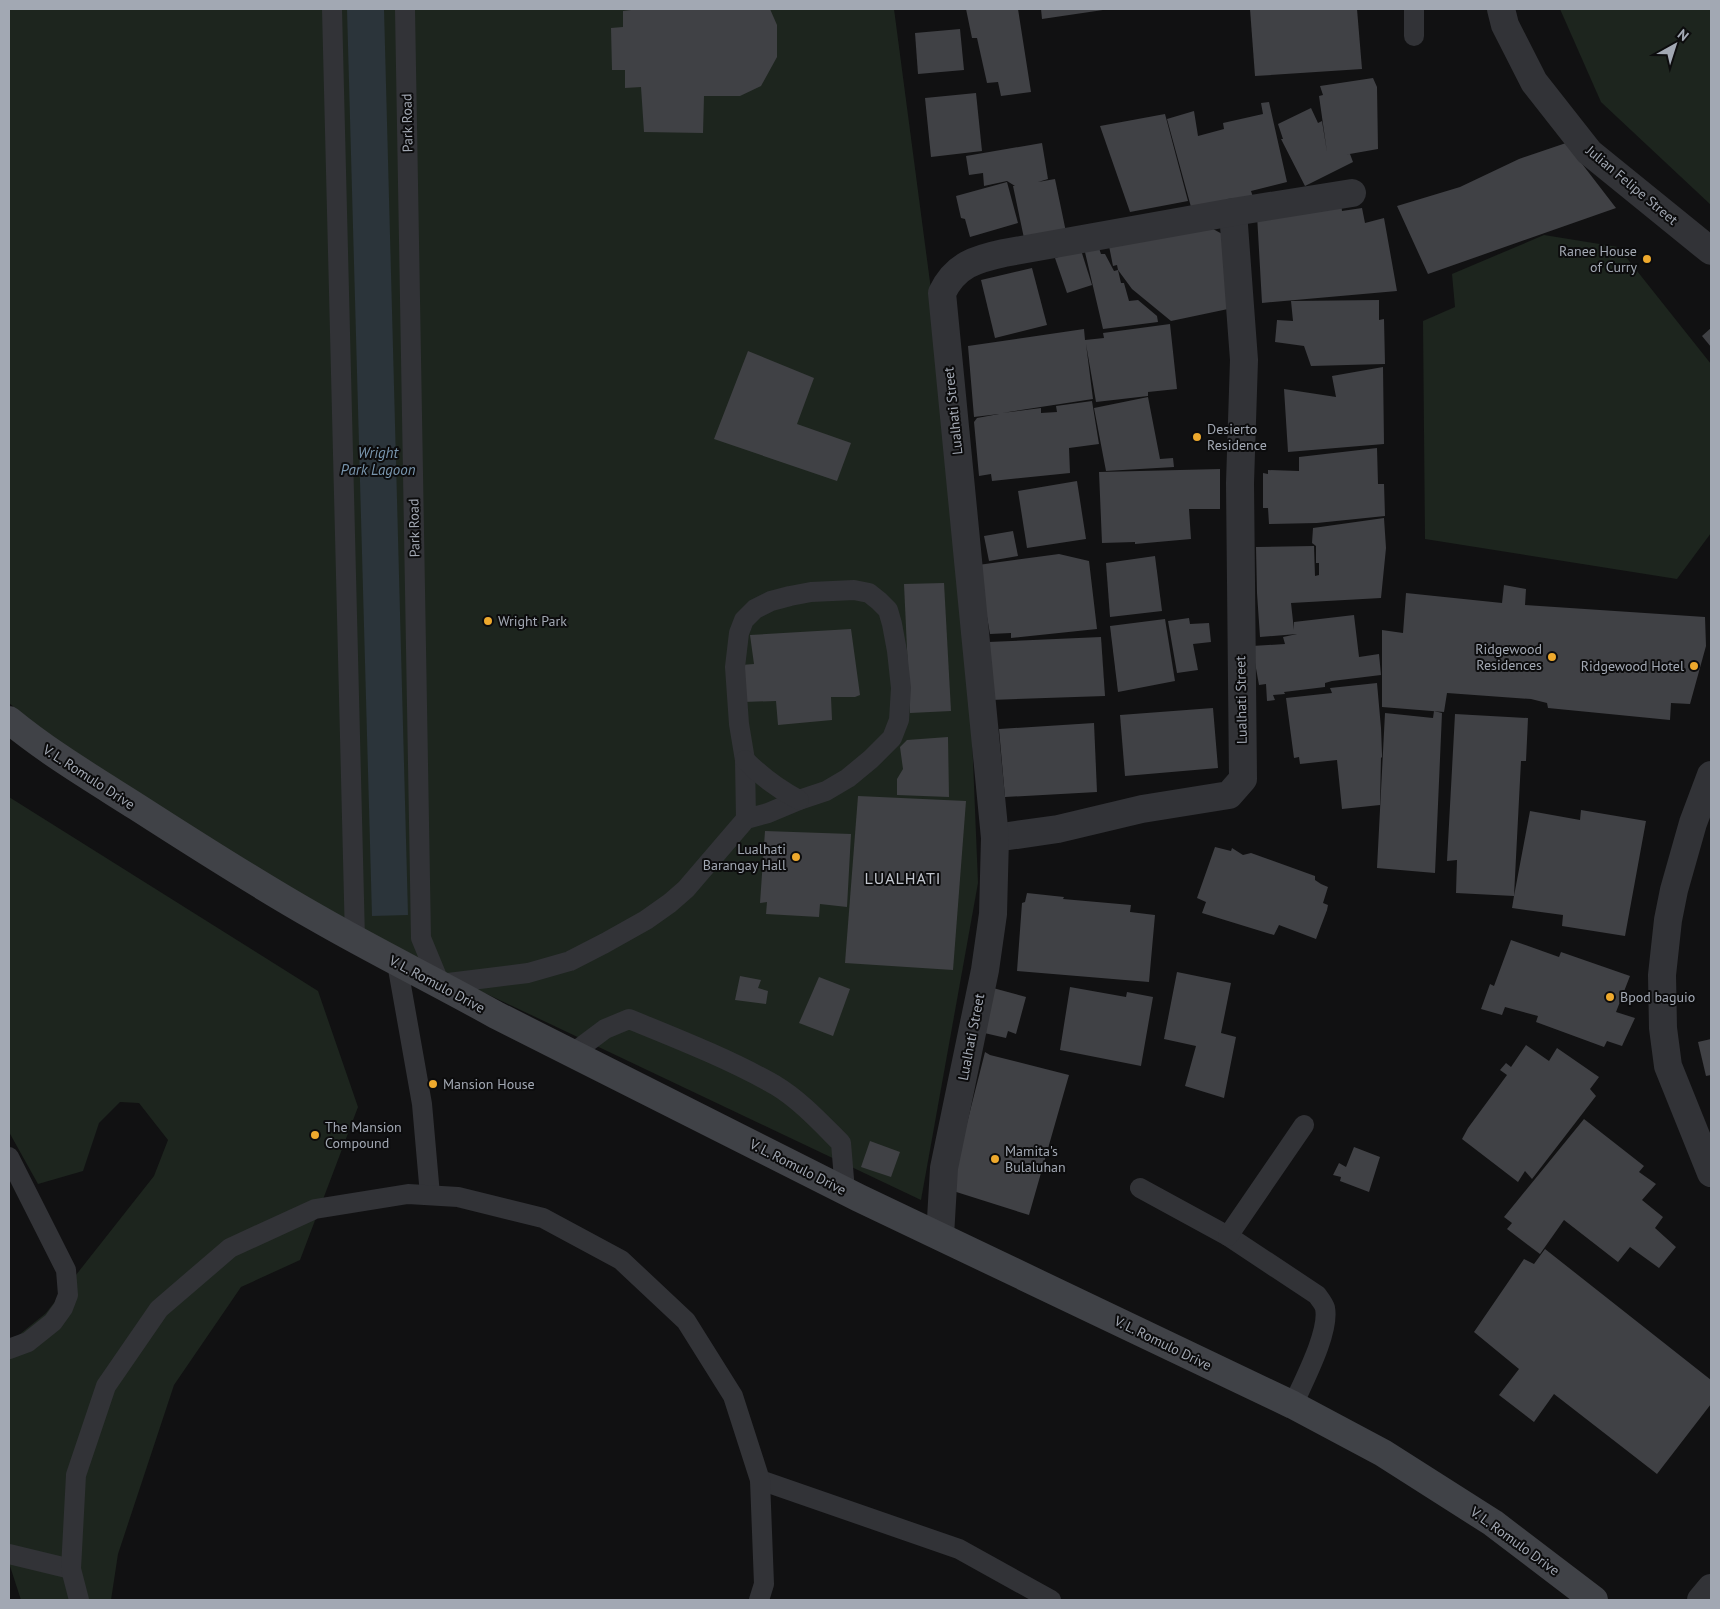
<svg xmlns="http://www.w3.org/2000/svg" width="1720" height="1609" font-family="'PT Sans',sans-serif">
  <rect width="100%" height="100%" fill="#111112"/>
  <g fill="#1d251e">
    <polygon points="9,9 894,9 964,540 978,883 921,1200 329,919 42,730 9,703"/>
    <polygon points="1560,9 1711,9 1711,205 1601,102"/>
    <polygon points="1544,235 1618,247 1711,364 1711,533 1677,579 1425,539 1423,321 1455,307 1452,274"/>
    <polygon points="9,797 318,991 358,1107 300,1260 241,1287 174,1385 118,1554 111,1600 21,1600 9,1563 9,1343 46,1313 154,1176 168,1140 139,1103 120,1102 99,1123 83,1171 38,1184 9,1132"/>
  </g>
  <polygon fill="#2b343a" points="347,9 384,9 408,915 372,916"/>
  <g fill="#404145">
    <polygon points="639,9 770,9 777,25 777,57 761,86 740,96 704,96 703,133 644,132 641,87 625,88 625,70 612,70 611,28 623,27 623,11"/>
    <polygon points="966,9 1018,9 1031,92 1001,96 998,82 987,83 977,38 972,38"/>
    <polygon points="1041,9 1103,9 1103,10 1042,19"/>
    <polygon points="1250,9 1357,9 1362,69 1255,76"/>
    <polygon points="960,29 964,70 918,74 915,33"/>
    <polygon points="1373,78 1377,87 1378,149 1344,155 1350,154 1353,162 1305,186 1281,139 1283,139 1278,124 1311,108 1318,123 1322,121 1327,152 1319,96 1323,95 1320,86"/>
    <polygon points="976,93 982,151 931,157 925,98"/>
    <polygon points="1269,102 1287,182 1251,191 1253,197 1191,207 1167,119 1194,111 1198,136 1224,129 1223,123 1263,114 1261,103"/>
    <polygon points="1165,114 1188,201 1130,212 1100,126"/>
    <polygon points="1042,143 1048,179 1038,182 1055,179 1066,232 1025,243 1013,186 1015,186 1007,181 984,186 983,173 969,175 966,156"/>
    <polygon points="1566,143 1616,208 1428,274 1397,206 1460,187 1519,159"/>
    <polygon points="1007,182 1018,223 970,237 965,219 961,218 956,196"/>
    <polygon points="1341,202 1342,211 1362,208 1365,223 1384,218 1397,291 1262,303 1257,215"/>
    <polygon points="1204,224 1224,235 1228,309 1171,321 1132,289 1118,270 1117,265 1113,266 1109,246"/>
    <polygon points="1098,245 1101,254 1105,254 1114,271 1118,270 1121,283 1124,283 1129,301 1138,300 1157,316 1158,322 1103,329 1084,248"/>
    <polygon points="1081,250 1092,285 1067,293 1055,258"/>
    <polygon points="1032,268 1047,325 995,338 981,280"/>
    <polygon points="1379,300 1379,320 1384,319 1385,364 1311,366 1304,346 1275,342 1277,320 1293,321 1291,301"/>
    <polygon points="1170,324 1177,389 1148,392 1148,396 1096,402 1086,344 1093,399 1002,413 1041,408 1041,413 1057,412 1056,406 1092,401 1099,444 1069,448 1070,473 992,481 991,474 979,476 974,422 977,418 999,414 974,417 968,346 1084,329 1085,340 1104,338 1103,333"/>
    <polygon points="1711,328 1711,347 1702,336"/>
    <polygon points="748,351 814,378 797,424 851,443 837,481 714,439"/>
    <polygon points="1383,367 1384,444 1288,452 1284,389 1336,397 1332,376"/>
    <polygon points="1148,397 1160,459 1173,458 1174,467 1106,471 1094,408"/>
    <polygon points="1377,448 1378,484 1384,484 1385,516 1317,523 1269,524 1268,508 1263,508 1263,473 1268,474 1268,470 1299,471 1299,457"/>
    <polygon points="1220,469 1220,509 1189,509 1191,539 1135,544 1135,542 1102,543 1099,472"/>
    <polygon points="1077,481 1086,539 1027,548 1018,491"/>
    <polygon points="1384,518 1386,548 1381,598 1291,603 1294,630 1294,622 1354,615 1359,657 1379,654 1381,675 1332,681 1325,683 1325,687 1284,692 1285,694 1273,695 1275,700 1267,701 1266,684 1259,685 1252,646 1285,644 1283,637 1297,634 1260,637 1257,593 1256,547 1314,546 1315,576 1319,575 1319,563 1316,563 1316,546 1312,543 1313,528"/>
    <polygon points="1013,531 1018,556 989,561 984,536"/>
    <polygon points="1059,554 1089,561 1097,629 1011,638 1011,633 990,634 978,565"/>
    <polygon points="1155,556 1162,611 1110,617 1106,563"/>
    <polygon points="944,583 951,711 910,713 904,584"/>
    <polygon points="1504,585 1526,589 1525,605 1705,617 1706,646 1690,704 1671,703 1670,720 1548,708 1547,703 1531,699 1447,693 1444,712 1382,707 1382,630 1403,633 1406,593 1502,603"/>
    <polygon points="1189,618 1190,624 1209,623 1211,642 1193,644 1198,670 1177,673 1168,621"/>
    <polygon points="1165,619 1175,681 1118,692 1110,626"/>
    <polygon points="851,629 860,695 855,697 831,697 832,720 778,725 776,701 743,702 741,665 754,664 750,635"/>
    <polygon points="1101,637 1105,696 990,700 988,642"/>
    <polygon points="1377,683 1381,728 1382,754 1382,758 1381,757 1380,805 1342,809 1337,760 1300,764 1299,757 1294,758 1286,698 1332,693 1330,688"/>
    <polygon points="1213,708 1218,768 1125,776 1120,715"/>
    <polygon points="1434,711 1442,713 1435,873 1377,868 1385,713 1433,718"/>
    <polygon points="1455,714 1528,718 1526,761 1521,761 1514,896 1530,811 1580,820 1581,810 1646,821 1625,936 1562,926 1563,915 1512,908 1514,896 1456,893 1457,860 1447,861"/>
    <polygon points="1094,723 1097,792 1005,797 999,729"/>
    <polygon points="948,737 949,797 897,795 897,779 903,769 900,747 907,740"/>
    <polygon points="858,796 966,801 953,970 845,963"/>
    <polygon points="765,831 851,834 847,907 820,904 819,917 766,914 767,902 760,903"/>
    <polygon points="1215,847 1231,851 1232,848 1243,855 1251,853 1315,876 1315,880 1321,884 1328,887 1323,903 1328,905 1327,910 1316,939 1279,925 1274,935 1202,913 1206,902 1197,898"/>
    <polygon points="1027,893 1064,897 1063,899 1131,905 1130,912 1155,915 1149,982 1017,971 1022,903 1025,902"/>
    <polygon points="1511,940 1559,957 1561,952 1630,976 1616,1012 1635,1018 1622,1046 1607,1041 1604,1047 1536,1022 1538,1016 1505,1007 1502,1015 1481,1009 1490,984 1494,986"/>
    <polygon points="1177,972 1231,983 1221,1033 1236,1037 1224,1098 1185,1086 1196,1046 1164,1039"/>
    <polygon points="740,976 761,980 758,988 768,991 766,1004 735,1000"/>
    <polygon points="819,977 850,989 833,1036 799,1023"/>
    <polygon points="1070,987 1126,997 1127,992 1153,997 1141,1066 1060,1050"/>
    <polygon points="993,988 1026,997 1016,1034 1008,1031 1006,1038 980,1032"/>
    <polygon points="1711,1039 1711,1075 1706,1076 1698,1042"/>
    <polygon points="1526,1045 1549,1061 1557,1048 1599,1077 1590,1089 1596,1096 1532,1179 1525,1171 1518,1182 1462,1139 1468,1128 1507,1075 1500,1070 1506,1063 1511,1067"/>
    <polygon points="985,1052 990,1055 1069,1075 1029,1215 950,1190"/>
    <polygon points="1584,1119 1644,1166 1639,1172 1656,1184 1642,1200 1663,1217 1655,1228 1676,1247 1659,1268 1630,1247 1618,1262 1564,1220 1540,1254 1507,1229 1512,1223 1504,1217"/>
    <polygon points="870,1141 900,1152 891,1177 861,1167"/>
    <polygon points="1354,1147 1380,1157 1369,1192 1340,1181 1341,1177 1333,1175 1339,1163 1346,1167"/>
    <polygon points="1545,1249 1711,1380 1711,1404 1657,1474 1554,1394 1534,1422 1499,1395 1519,1369 1474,1332 1524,1259 1534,1264"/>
  </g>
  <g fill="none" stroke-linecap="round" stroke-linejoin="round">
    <g stroke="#323337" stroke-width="20">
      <polyline points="332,9 355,939"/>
      <polyline points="405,9 421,938 440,984 528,973 570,961 605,943 646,920 670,903 686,889 746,819 768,813 799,800 826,791 848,778 871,759 892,738 899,720 901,688 897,651 892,624 888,610 879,601 869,593 854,590 811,592 790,596 771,601 755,609 744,620 739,633 735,667 739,724 745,760 746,819"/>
      <polyline points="1414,9 1414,36"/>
      <path d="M745 760C762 777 778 789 799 800"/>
      <polyline points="397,963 422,1104 430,1195"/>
      <path d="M573 1053 605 1029 629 1019C678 1039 729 1059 775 1085 800 1100 821 1123 841 1143L845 1191"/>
      <polyline points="9,1157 66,1270 68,1295 63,1308 53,1322 28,1342 9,1349"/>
      <path d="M1140 1188 1228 1236 1317 1295C1320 1299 1324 1304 1325 1308 1330 1332 1303 1382 1293 1405"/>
      <polyline points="1228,1236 1304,1125"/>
      <polyline points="760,1480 959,1549 1051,1600"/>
      <polyline points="9,1554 71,1569"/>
      <polyline points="79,1600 71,1569 76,1475 106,1386 159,1309 230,1248 315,1209 408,1194 458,1197 543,1218 621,1260 686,1321 733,1396 760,1480 764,1584 759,1600"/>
    </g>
    <g stroke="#323337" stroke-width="28">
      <polyline points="995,838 1058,829 1142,809 1229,795 1243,779 1240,483 1244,360 1233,212"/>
      <path d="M940 1236 944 1168 985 970 993 914 995 838 942 293C955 265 976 259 1004 253L1233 212 1352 193"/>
    </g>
    <g stroke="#323337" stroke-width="28">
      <polyline points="1501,9 1505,25 1534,82 1589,152 1711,251"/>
      <polyline points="1711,775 1693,823 1674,890 1668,920 1662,975 1663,1028 1668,1066 1711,1173"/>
      <polyline points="1701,1600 1711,1588"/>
    </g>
    <path stroke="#404247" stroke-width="28" d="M9 720C49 753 93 779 137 807 196 845 255 883 317 918 376 952 437 982 496 1015L859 1198 1293 1405 1383 1453 1493 1523 1594 1600"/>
  </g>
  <g fill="#eea92d" stroke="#0c0c0d" stroke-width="2">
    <circle cx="1647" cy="259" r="5"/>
    <circle cx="1197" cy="437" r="5"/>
    <circle cx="488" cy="621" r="5"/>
    <circle cx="1552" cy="657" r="5"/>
    <circle cx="1694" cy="666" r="5"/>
    <circle cx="796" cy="857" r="5"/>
    <circle cx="1610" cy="997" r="5"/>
    <circle cx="433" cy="1084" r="5"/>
    <circle cx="315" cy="1135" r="5"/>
    <circle cx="995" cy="1159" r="5"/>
  </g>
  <g text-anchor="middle" stroke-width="4" stroke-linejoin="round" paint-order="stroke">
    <g font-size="14" fill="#a2a8b3" stroke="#0c0c0d">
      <text transform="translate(407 123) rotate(-91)" y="5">Park Road</text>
      <text transform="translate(1632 185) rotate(40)" y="5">Julian Felipe Street</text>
      <text transform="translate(953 411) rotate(-96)" y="5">Lualhati Street</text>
      <text transform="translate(414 528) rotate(-91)" y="5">Park Road</text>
      <text transform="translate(1241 700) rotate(-91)" y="5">Lualhati Street</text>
      <text transform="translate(89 777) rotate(33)" y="5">V. L. Romulo Drive</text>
      <text transform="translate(437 984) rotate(28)" y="5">V. L. Romulo Drive</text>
      <text transform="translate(971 1037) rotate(-79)" y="5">Lualhati Street</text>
      <text transform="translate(798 1167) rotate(27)" y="5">V. L. Romulo Drive</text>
      <text transform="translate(1163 1343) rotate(26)" y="5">V. L. Romulo Drive</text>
      <text transform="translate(1515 1541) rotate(36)" y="5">V. L. Romulo Drive</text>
    </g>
    <g font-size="14" fill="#a2a8b3" stroke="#0c0c0d" text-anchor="start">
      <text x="1637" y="256" text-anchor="end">Ranee House<tspan x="1637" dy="16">of Curry</tspan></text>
      <text x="1207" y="434">Desierto<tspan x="1207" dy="16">Residence</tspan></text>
      <text x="498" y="626">Wright Park</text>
      <text x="1542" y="654" text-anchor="end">Ridgewood<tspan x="1542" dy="16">Residences</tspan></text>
      <text x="1684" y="671" text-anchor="end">Ridgewood Hotel</text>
      <text x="786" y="854" text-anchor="end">Lualhati<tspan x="786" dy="16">Barangay Hall</tspan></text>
      <text x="1620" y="1002">Bpod baguio</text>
      <text x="443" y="1089">Mansion House</text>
      <text x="325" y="1132">The Mansion<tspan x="325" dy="16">Compound</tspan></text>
      <text x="1005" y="1156">Mamita's<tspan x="1005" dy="16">Bulaluhan</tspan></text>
    </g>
    <g font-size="15" font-style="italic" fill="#7996ae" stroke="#0c0c0d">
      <text x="378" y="458">Wright<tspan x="378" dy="17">Park Lagoon</tspan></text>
    </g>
    <g font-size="16" letter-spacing="1" fill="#c3c7cf" stroke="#0c0c0d">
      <text x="903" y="884">LUALHATI</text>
    </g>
  </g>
  <rect width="1720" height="1609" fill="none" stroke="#a2a8b3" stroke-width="20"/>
  <g transform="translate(1675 45) rotate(39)" stroke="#0c0c0d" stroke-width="4" paint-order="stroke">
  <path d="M0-4L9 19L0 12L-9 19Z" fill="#a2a8b3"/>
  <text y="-8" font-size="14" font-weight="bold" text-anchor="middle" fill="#a2a8b3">N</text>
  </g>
</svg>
